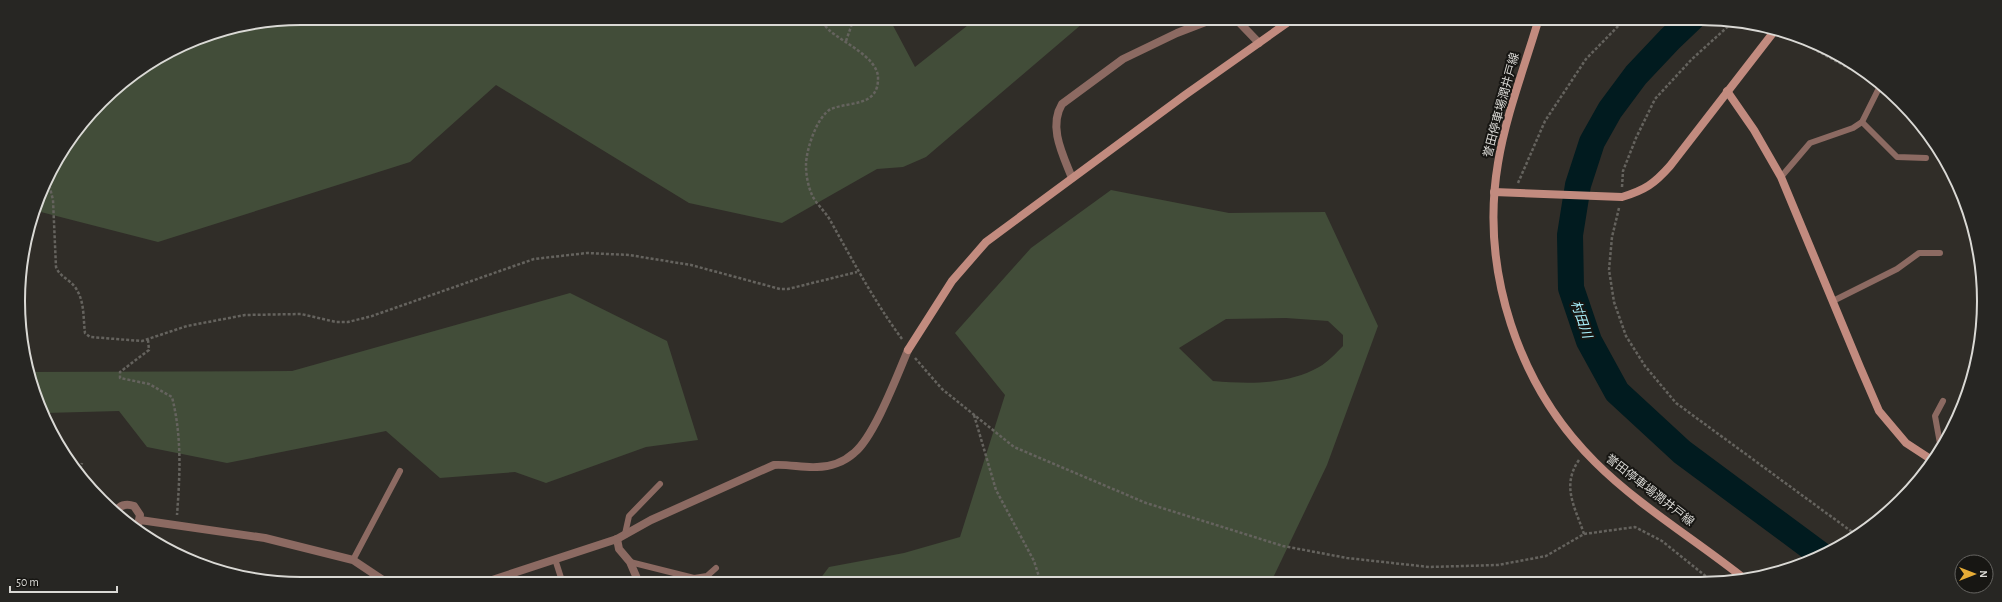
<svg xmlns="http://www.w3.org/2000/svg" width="2002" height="602" font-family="'Alegreya Sans','Noto Sans JP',sans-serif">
  <rect width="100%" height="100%" fill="#302d28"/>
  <g fill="#424d39" fill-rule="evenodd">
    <polygon points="301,18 889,18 915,67 977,18 1089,18 926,157 903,167 877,169 782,223 689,203 496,85 410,162 158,242 37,211 47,176 77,129 114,88 193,39 246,23"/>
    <path d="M1111 190 1229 213 1325 212 1378 326 1327 465 1271 582 817 583 829 567 904 553 960 537 1005 395 955 333 1031 248ZM1286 318 1328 321 1343 335V346C1336 353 1328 362 1319 367 1287 385 1249 384 1213 381L1179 348 1226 319Z"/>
    <polygon points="570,293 667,341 698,440 646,447 546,483 515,472 440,478 386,431 227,463 147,447 119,411 45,413 27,372 292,371"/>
  </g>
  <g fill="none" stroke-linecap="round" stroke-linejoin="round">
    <polyline stroke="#011b1f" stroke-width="26" points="1692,18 1670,39 1636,75 1610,110 1592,142 1578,185 1570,235 1571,288 1589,341 1617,392 1682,452 1821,555"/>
    <g stroke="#65635e" stroke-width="2.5" stroke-dasharray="3 2" stroke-linecap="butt">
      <path d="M819 18C822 22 825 26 829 30 842 42 877 57 878 77 879 107 851 101 831 109 817 116 806 150 806 165 806 175 808 186 812 195 816 204 825 211 830 220 853 261 874 301 902 339"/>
      <polyline points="1786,34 1873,81"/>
      <polyline points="846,41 854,18"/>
      <path d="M47 176 53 200 56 267C60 277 69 279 75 287 85 301 83 318 85 333L90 337 142 341 187 326 245 315 301 314 336 322H348L372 316 534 259 587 253 629 255 691 265 780 289H788L857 272"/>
      <polyline points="1518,183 1545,121 1586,59 1626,18"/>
      <polyline points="1622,187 1623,171 1636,138 1655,99 1692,59 1734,21"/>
      <polyline points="1619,208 1612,237 1609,270 1614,302 1626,336 1645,366 1676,403 1855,534"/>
      <path d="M148 340 149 350 120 372V378L149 384 172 397C182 437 180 474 177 515"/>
      <polyline points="915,358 942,389 1014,447 1146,503 1283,546 1347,558 1429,567 1498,565 1546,556 1584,534 1635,527 1662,541 1713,582"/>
      <polyline points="974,415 996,490 1034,561 1041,583"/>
      <path d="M1579 460C1561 486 1575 507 1584 534"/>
      <polyline points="79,474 82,463"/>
    </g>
    <g stroke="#8c6a62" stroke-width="6">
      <polyline points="1862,122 1897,157 1926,158"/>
      <polyline points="1781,177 1810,143 1853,128 1862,122 1881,84"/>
      <polyline points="1833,301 1897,269 1919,253 1940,253"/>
      <polyline points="1941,449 1935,416 1943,401"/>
      <polyline points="625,534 629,516 660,484"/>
      <polyline points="555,559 563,584"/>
      <polyline points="353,560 400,471"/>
      <polyline points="630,562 694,578 707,576 716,568"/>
    </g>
    <g stroke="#8c6a62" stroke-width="8">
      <polyline points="1235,18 1259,43"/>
      <path d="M1072 178C1063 155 1048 127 1062 104L1123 59 1177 33 1216 18"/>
      <path d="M115 513C119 505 126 503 134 506L140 515 138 525 134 528"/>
      <polyline points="140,520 265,538 353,560 383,580 386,584"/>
      <polyline points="617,539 619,549 630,562 639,583"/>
      <path d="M480 584 617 539 651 520 774 465C789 464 803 468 817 467 830 467 844 462 854 453 874 437 897 376 908 350"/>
    </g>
    <g stroke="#c28b7f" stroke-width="8">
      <path d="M1539 18C1525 66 1506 114 1498 163 1480 270 1518 386 1595 462 1639 506 1696 540 1746 580"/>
      <polyline points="1727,91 1754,130 1781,177 1860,367 1879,411 1906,443 1932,460"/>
      <path d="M1494 192 1622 197C1645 190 1654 184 1670 166L1776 29"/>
      <polyline points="908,350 952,281 986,242 1185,95 1294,18"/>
    </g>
  </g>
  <g text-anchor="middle" stroke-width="4" stroke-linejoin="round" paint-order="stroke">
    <g font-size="12" fill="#dad9d5" stroke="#171613">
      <text transform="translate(1501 105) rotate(-75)" y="4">誉田停車場潤井戸線</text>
      <text transform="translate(1650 490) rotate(38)" y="4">誉田停車場潤井戸線</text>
    </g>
    <g font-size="13" font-style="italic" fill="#a9f0fb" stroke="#171613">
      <text transform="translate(1582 319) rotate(71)" y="5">村田川</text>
    </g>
  </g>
  <path d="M0 0H2002V602H0ZM301 25H1701A276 276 0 0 1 1977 301V301A276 276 0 0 1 1701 577H301A276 276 0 0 1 25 301V301A276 276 0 0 1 301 25Z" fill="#272623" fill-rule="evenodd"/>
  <path fill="none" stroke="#dad9d5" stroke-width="2" d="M301 25H1701A276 276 0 0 1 1977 301V301A276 276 0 0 1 1701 577H301A276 276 0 0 1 25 301V301A276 276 0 0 1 301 25Z"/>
  <g transform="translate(1974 574) rotate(90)"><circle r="19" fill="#171613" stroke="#656461"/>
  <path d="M0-3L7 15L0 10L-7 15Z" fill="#e7ac36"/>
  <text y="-6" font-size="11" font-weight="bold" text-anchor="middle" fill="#dad9d5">N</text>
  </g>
  <path d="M10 586v6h107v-6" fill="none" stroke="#dad9d5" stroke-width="2"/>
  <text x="16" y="586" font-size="12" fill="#dad9d5" stroke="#171613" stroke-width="3" paint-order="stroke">50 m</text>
</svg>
